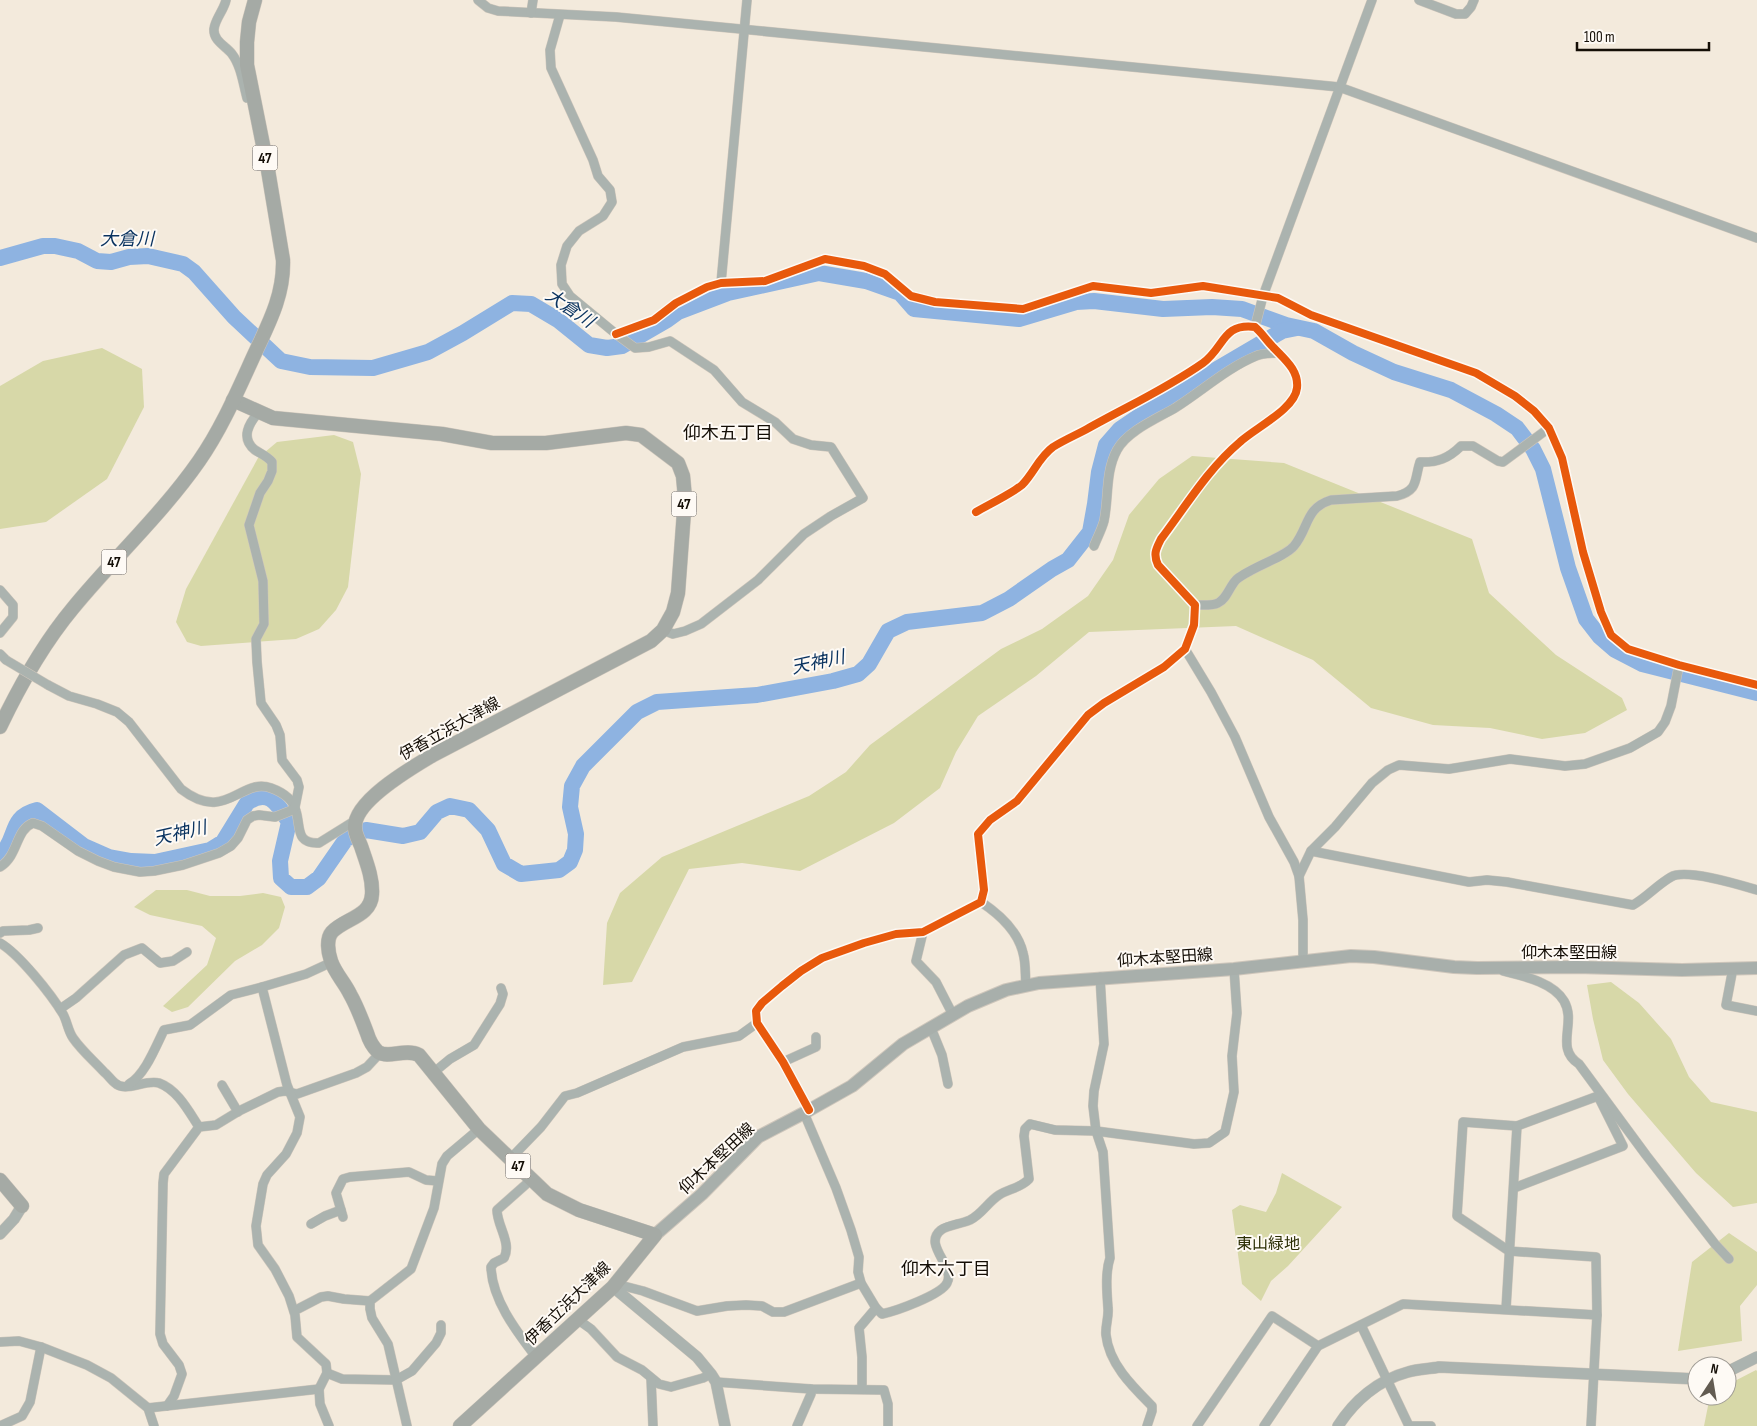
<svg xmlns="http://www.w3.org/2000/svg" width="1757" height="1426" font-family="'Sofia Sans Condensed','Noto Sans JP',sans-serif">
  <rect width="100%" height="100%" fill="#f3eadc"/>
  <g fill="#d7d8a8">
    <polygon points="102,348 142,369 144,407 107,479 46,522 0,529 0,386 43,361"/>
    <polygon points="334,435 353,442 361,474 348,587 336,610 319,629 296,639 201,646 187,642 176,622 186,589 258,458 277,442"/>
    <polygon points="1192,456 1284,463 1472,539 1489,593 1556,655 1622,698 1627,710 1585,733 1542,739 1490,728 1433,725 1371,708 1313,660 1236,626 1089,632 1036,676 978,716 956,752 940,788 894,823 800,871 742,863 689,869 632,982 603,985 607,923 620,893 662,857 809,796 846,772 870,745 1001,649 1042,629 1088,596 1113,560 1129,515 1159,479"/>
    <polygon points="156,890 187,890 210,896 240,896 263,893 281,897 285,907 279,928 262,945 235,961 188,1007 172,1012 163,1006 207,965 216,938 202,926 150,915 134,907"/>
    <polygon points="1611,982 1639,1003 1671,1039 1689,1077 1711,1102 1757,1112 1757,1203 1733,1207 1696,1173 1628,1094 1603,1060 1593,1019 1587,985"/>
    <polygon points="1282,1173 1342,1207 1288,1266 1271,1281 1261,1301 1242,1284 1232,1210 1240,1205 1266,1212 1276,1193"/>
    <polygon points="1729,1233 1757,1252 1757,1285 1740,1306 1742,1341 1678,1351 1692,1262"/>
    <polygon points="1756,1370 1757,1371 1757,1426 1704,1426 1710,1396 1727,1396 1727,1385"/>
  </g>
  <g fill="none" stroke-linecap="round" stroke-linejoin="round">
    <g stroke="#8eb3e1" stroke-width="16">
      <polyline points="0,258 43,246 55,246 78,251 97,261 111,262 129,257 148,256 183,264 194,272 234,317 281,361 310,367 373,368 428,352 463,333 512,303 531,304 558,320 589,345 607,348 622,346 667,320 678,312 728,293 819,273 866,281 900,293 914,309 1019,319 1076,302 1094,301 1163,309 1212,307 1242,309 1286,325 1314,331 1353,353 1394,372 1451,390 1496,414 1517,428 1533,449 1543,469 1568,568 1586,619 1600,637 1615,650 1642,664 1757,693"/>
      <path d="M0 856C18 839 8 817 37 810L84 846 109 857 131 861 155 862 210 850 223 842 247 803C269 787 278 805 289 822L280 861 281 878 291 887H307L319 878 346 839 366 830 403 836 420 832 437 812 450 806 469 810 488 830 504 864 521 874 559 870 570 862 575 850 576 834 570 807 572 786 583 766 637 712 657 702 757 695 833 681 858 674 869 664 888 631 907 622 982 613 1009 599 1052 569 1068 560 1090 532 1095 504 1099 472 1106 445 1120 429 1151 408 1282 331 1297 328"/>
    </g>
    <defs>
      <g id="minor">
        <path d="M226 0C224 10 215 19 214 29 213 41 226 46 232 54 241 66 243 83 247 98H249"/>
        <polyline points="478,0 488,8 498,11 616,17 1339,87 1757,238"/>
        <polyline points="1419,0 1456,14 1465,14 1471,7 1474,0"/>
        <polyline points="531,13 533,0"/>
        <polyline points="560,15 550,50 551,68 593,160 598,176 610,190 612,202 603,216 579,231 567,246 561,265 562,284 570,296 616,334 635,348 649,347 670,341 714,370 742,402 775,422 793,439 811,445 831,447 863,498 831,516 804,534 758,580 701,624 685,631 673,634 663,630"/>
        <polyline points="721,283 747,0"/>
        <polyline points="1255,327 1263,296 1372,0"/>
        <polyline points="616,334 654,320 676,303 707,287 721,283 765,281 825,259 864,266 885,274 911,296 935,302 1023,309 1093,286 1151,293 1203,286 1278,298 1311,315 1476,373 1515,396 1534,411 1549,428 1562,458 1583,552 1601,612 1611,635 1628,649 1679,665 1757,685"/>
        <path d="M1094 546C1097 538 1102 529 1104 521 1109 498 1105 472 1117 450 1127 431 1158 418 1175 408 1202 391 1227 368 1256 356 1262 353 1272 353 1279 353"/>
        <polyline points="0,590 13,605 13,617 0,633"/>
        <path d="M1195 605C1202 605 1212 606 1218 603 1227 599 1230 585 1237 579 1252 567 1285 557 1294 546 1309 528 1305 508 1331 500L1397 496C1419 490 1414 480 1420 462 1437 463 1449 458 1461 446H1473L1498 461 1503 462 1549 428"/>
        <polyline points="1185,649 1211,692 1235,737 1269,817 1294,862 1299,876 1303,920 1303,962"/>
        <polyline points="0,654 6,660"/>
        <path d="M48 685 69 696 97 704 117 712 129 722 181 789C226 824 240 777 271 788 282 792 293 799 296 811 301 827 295 844 319 843L356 820"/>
        <path d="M1311 851 1469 882 1487 880 1507 882 1633 905C1647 897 1657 885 1671 877 1685 868 1740 885 1757 890"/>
        <path d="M0 867C19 855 15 830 33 823L42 826 78 851 98 861 114 867 140 872 154 871 183 865 219 853 231 846 238 838 247 820 253 816 259 815 275 817 290 811 295 807 299 787 297 780 282 760 280 735 276 725 261 703 257 662 256 639 264 624 263 581 249 525 260 493 268 481 272 471V462C267 456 261 454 255 450 240 438 249 423 259 412"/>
        <polyline points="1299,876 1311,851 1335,827 1372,783 1388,770 1399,765 1449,769 1510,759 1565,766 1585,764 1630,748 1658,732 1665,722 1671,706 1679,665"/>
        <path d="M981 902C999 914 1018 931 1023 953 1026 963 1025 975 1026 985"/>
        <polyline points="923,932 916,961 936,982 953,1015"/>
        <polyline points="0,933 3,931 29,930 38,928"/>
        <path d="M0 943C19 954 51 994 63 1014 67 1021 68 1031 73 1038 82 1051 94 1061 104 1072 108 1075 111 1080 115 1083 125 1093 145 1079 159 1083 178 1090 189 1112 199 1127"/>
        <polyline points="1733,968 1726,1005 1757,1011"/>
        <path d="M1503 971C1523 976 1553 982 1564 1001 1577 1023 1554 1048 1579 1064L1646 1155 1715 1244 1729 1259"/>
        <path d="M1100 977 1104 1044 1094 1091 1093 1106 1096 1131 1103 1152 1110 1258C1105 1273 1107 1293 1108 1308 1109 1318 1105 1326 1106 1335 1109 1364 1133 1387 1152 1406V1411L1147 1426"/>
        <polyline points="60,1009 76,998 124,955 142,948 160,963 173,961 187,952"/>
        <polyline points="931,1028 942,1055 948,1084"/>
        <polyline points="783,1062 816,1047 816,1037"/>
        <polyline points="433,1073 450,1059 474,1045 500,1004 503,994 501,988"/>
        <path d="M129 1084C145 1075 156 1046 164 1030L190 1025 231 995 262 987"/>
        <polyline points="222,1085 238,1112"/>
        <path d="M809 1110 783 1062 757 1023 756 1011 762 1003 782 986 801 971 822 958 864 943 896 934 923 932 981 902 984 890 978 834 990 820 1017 801 1088 715 1104 703 1164 667 1185 649 1194 625 1195 605 1158 565C1153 554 1156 549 1161 539 1186 506 1208 469 1240 442 1255 428 1295 409 1297 388 1299 370 1284 359 1273 347 1267 341 1262 333 1255 327 1222 323 1225 347 1203 363 1166 389 1126 407 1087 429 1076 435 1064 440 1053 447 1039 457 1034 473 1022 485 1011 494 988 505 976 512"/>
        <path d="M804 1113 836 1188 851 1230 859 1257 858 1272 861 1283 876 1308 882 1314C896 1311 941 1295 947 1283 956 1266 922 1245 941 1230 948 1225 961 1224 970 1220 982 1214 988 1202 999 1195 1008 1189 1021 1188 1029 1179L1024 1136 1025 1129 1030 1124 1055 1130 1096 1131 1194 1144 1209 1143 1225 1132 1234 1092 1232 1056 1237 1013 1234 969"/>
        <polyline points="510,1159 541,1127 565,1096 577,1093 683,1047 739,1036 757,1023"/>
        <path d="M532 1179 497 1210C497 1226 512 1243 504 1258L494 1263 491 1267C492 1300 517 1332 536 1357"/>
        <polyline points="1514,1188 1623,1146 1598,1096 1517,1126 1463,1122 1457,1216 1509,1251 1596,1257 1597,1315 1591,1426"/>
        <polyline points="343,1217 336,1193 343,1179 350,1177 409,1172 426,1180 438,1181"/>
        <polyline points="311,1224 325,1216 341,1210"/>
        <polyline points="616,1284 643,1291 697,1311 727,1306 746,1305 762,1306 773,1312 784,1312 861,1283"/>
        <polyline points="1506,1309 1517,1126"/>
        <polyline points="294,1311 321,1297 328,1296 344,1299 370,1301"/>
        <polyline points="577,1319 591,1329 617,1357 642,1370 659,1384 671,1387 703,1378 711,1374"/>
        <polyline points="1361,1325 1409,1426"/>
        <polyline points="0,1342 19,1341 41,1347 87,1365 111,1378 148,1408 154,1426"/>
        <polyline points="327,1373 342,1379 396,1380 412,1371 436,1343 441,1333 441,1325"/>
        <polyline points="651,1378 653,1426"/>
        <polyline points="716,1382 811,1389 884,1390 888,1404 888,1426"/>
        <polyline points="862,1389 862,1357 859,1328 876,1308"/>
        <polyline points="167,1406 174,1396 182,1374 179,1365 163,1344 160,1334 163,1183 164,1174 199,1127 216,1125 239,1111 278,1092 285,1091 297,1094 356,1073 367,1067 380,1053"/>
        <polyline points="148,1408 319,1389"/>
        <polyline points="0,1426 22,1416 30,1402 41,1347"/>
        <polyline points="329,1426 320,1404 319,1389 327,1373 326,1364 297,1337 295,1315 289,1296 275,1269 258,1245 256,1226 263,1184 267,1175 286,1154 297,1133 300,1117 287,1085 262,987 306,974 332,962"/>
        <polyline points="407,1426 388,1344 372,1318 370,1309 370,1301 411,1269 434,1208 442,1164 447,1156 479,1129"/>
        <polyline points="797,1426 811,1394 811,1389"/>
        <polyline points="1197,1426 1272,1316 1318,1346"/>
        <polyline points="1264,1426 1318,1346 1403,1304 1597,1315"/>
        <polyline points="1409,1426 1431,1426"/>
      </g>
      <g id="tertiary">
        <polyline points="0,1234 14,1219 22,1206"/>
        <polyline points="613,1287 697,1357 711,1374 716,1382 725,1426"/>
        <polyline points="1727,1372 1757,1357"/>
        <path d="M1338 1426C1354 1401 1378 1380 1408 1372 1418 1369 1429 1369 1439 1367L1697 1379"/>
      </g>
      <polyline id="secondary" points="655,1235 702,1194 758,1137 804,1113 852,1086 903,1044 968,1006 1006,990 1039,983 1234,969 1351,956 1374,957 1454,967 1477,968 1577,967 1682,970 1757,968"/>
      <g id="primary">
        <path d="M233 400 273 418 442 434 492 443H546L626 433 641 435 678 463 683 476 685 498 678 593 673 612 663 630 651 641 433 755C413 767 353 801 355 828 355 834 359 841 361 846 366 861 373 878 372 894 371 917 345 918 332 932 326 939 328 952 331 961 335 973 345 983 350 994 357 1006 362 1020 367 1033 369 1040 372 1046 378 1052 389 1059 405 1048 419 1055L479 1129 547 1194 579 1210 655 1235 613 1287 460 1426"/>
        <path d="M0 727C20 685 43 644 73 608 114 558 162 514 199 461 222 428 238 390 255 353 269 323 284 295 283 260L268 170 247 65V42L249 22 255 0"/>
        <polyline points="0,1180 22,1206"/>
      </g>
    </defs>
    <use href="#minor" stroke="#cec6bb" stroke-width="10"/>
    <use href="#tertiary" stroke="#cec6bb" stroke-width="12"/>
    <use href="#secondary" stroke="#cec6bb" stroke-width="14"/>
    <use href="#primary" stroke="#cec6bb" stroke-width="15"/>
    <use href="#minor" stroke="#abb3af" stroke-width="9"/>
    <use href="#tertiary" stroke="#abb3af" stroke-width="11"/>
    <use href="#secondary" stroke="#a8afab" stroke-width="12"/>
    <use href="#primary" stroke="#a5aaa5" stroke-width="14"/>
    <defs>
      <polyline id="minor-bridge" points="6,660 48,685"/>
    </defs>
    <use href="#minor-bridge" stroke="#cec6bb" stroke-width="10" stroke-linecap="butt"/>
    <use href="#minor-bridge" stroke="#abb3af" stroke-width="9"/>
    <defs>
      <g id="cycleway">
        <polyline points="616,334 654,320 676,303 707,287 721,283 765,281 825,259 864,266 885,274 911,296 935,302 1023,309 1093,286 1151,293 1203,286 1278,298 1311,315 1476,373 1515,396 1534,411 1549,428 1562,458 1583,552 1601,612 1611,635 1628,649 1679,665 1757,685"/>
        <path d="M809 1110 783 1062 757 1023 756 1011 762 1003 782 986 801 971 822 958 864 943 896 934 923 932 981 902 984 890 978 834 990 820 1017 801 1088 715 1104 703 1164 667 1185 649 1194 625 1195 605 1158 565C1153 554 1156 549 1161 539 1186 506 1208 469 1240 442 1255 428 1295 409 1297 388 1299 370 1284 359 1273 347 1267 341 1262 333 1255 327 1222 323 1225 347 1203 363 1166 389 1126 407 1087 429 1076 435 1064 440 1053 447 1039 457 1034 473 1022 485 1011 494 988 505 976 512"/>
      </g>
    </defs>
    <use href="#cycleway" stroke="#fefaf5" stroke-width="11"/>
    <use href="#cycleway" stroke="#e8590c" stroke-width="8"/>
  </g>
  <g text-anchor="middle" stroke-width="4" stroke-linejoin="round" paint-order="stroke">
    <g fill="#fefaf5" stroke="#5a554e" stroke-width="1">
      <rect x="252.5" y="145.5" width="25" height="25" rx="4"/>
      <rect x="671.5" y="491.5" width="25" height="25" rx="4"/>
      <rect x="101.5" y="549.5" width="25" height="25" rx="4"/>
      <rect x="505.5" y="1153.5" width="25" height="25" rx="4"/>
    </g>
    <g font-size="15" font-weight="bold" fill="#140e06">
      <text x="265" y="163">47</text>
      <text x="684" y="509">47</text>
      <text x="114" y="567">47</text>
      <text x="518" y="1171">47</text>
    </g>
    <g font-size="16" fill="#140e06" stroke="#fefaf5">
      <text transform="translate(449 728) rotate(-29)" y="6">伊香立浜大津線</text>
      <text x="1569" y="958">仰木本堅田線</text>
      <text transform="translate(1165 957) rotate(-4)" y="6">仰木本堅田線</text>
      <text transform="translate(716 1158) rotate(-43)" y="6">仰木本堅田線</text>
      <text transform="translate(567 1303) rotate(-44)" y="6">伊香立浜大津線</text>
    </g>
    <g font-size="16" fill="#2a2d03" stroke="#fefaf5">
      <text x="1268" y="1249">東山緑地</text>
    </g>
    <g font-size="18" font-style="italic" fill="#09325f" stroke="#fefaf5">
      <text x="127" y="245">大倉川</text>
      <text transform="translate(570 308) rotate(34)" y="6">大倉川</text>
      <text transform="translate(818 662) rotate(-12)" y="6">天神川</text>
      <text transform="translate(180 833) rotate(-13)" y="6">天神川</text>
    </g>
    <g font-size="18" fill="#140e06" stroke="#fefaf5">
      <text x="728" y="439">仰木五丁目</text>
      <text x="946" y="1275">仰木六丁目</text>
    </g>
  </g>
  <g transform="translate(1712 1381) rotate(12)"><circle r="24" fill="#fefaf5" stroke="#a09c95"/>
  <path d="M0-4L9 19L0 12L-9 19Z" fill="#625b51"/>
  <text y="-8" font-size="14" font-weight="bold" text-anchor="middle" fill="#140e06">N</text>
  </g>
  <path d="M1577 42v8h132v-8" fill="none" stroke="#140e06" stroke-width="2.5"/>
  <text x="1584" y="42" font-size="15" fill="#140e06" stroke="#fefaf5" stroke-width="4" paint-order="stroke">100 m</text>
</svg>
